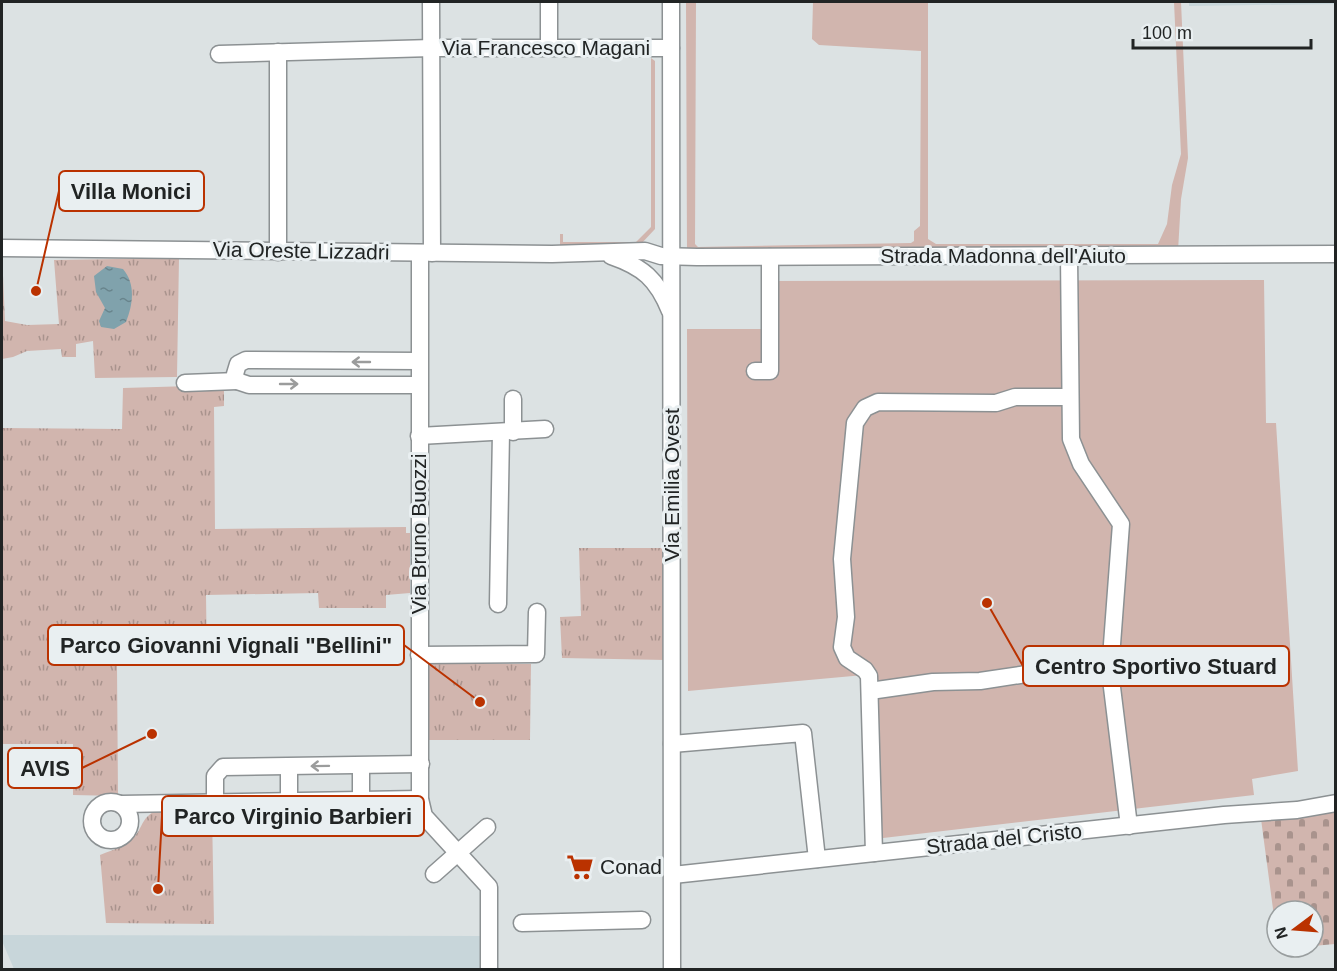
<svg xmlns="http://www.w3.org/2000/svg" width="1337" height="971" font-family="Arial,sans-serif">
  <defs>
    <pattern id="cemetery-stones" width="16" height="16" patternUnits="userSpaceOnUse" patternTransform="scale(1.5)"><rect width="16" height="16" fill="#d1b5ae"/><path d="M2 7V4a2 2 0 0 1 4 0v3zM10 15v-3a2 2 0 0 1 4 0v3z" fill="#a9938d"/></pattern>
    <pattern id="park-tufts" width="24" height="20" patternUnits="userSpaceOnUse" patternTransform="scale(1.5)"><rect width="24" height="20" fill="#d1b5ae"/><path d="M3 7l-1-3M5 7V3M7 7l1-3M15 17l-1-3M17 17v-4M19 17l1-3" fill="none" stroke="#a9938d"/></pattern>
    <pattern id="water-ripples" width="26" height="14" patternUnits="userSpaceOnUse" patternTransform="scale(1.5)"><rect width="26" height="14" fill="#80a2ac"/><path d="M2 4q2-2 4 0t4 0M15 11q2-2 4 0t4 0" fill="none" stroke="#68848c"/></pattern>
  </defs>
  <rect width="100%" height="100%" fill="#dce2e3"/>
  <g fill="#c8d6da">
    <polygon points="1189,2 1335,2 1336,4 1189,6"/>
    <polygon points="2,935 483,936 483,969 14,969 2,941"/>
  </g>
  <g fill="#d1b5ae">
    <polygon points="686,2 696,2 695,244 698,247 911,243 914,241 914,231 920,226 921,51 819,45 812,39 813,2 928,2 928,239 936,244 1158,244 1167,224 1172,185 1181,154 1174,2 1181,2 1188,158 1181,199 1178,251 687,252"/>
    <polygon points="651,58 655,61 655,229 640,245 560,245 560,234 563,234 563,242 636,242 651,227"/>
    <polygon points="1264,280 1266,423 1276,423 1298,771 1252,779 1254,795 866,840 864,675 688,691 687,329 765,329 766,281"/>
  </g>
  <polygon fill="url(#cemetery-stones)" points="1334,810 1335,944 1313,946 1313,911 1277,911 1277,939 1261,819"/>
  <g fill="url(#park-tufts)">
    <polygon points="2,253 5,321 27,325 59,324 54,260 179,258 177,377 95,378 93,341 76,344 76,357 62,357 61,349 27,351 13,357 2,359"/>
    <polygon points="224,385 224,406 214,407 215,529 406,527 406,533 410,533 410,593 386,595 386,608 319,608 318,593 206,595 207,666 117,666 118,796 73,795 73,744 2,744 2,428 122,429 123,388"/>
    <polygon points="579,548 665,548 666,660 562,658 560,617 581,616"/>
    <polygon points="429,664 531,664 530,740 429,740"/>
    <path d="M153 812H212L214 924 106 923 100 855C115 849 129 846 138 832 143 823 144 818 153 812Z"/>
  </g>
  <path fill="url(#water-ripples)" d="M107 266 123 269C136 284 133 305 126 322L114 329 101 327 99 321 105 308 96 292 94 276Z"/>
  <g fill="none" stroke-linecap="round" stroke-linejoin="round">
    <defs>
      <g id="minor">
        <polyline points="431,2 432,253"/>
        <polyline points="549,2 549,48"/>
        <polyline points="671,2 672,970"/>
        <polyline points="278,52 278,252"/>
        <polyline points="219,54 432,48 671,48"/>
        <polyline points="2,248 552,254 645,251 661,256 697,257 1336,254"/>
        <polyline points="420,253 420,799 424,816 489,887 489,970"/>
        <path d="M611 256C643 267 657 279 670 311"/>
        <polyline points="1069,256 1071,439 1081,464 1121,524 1110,671 1129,826"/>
        <polyline points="755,371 770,371 770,257"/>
        <polyline points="185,383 237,381"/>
        <polyline points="419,385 249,385 237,381 235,374 238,364 246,360 419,361"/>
        <polyline points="513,432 513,399"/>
        <polyline points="419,436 545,429"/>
        <polyline points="498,604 501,432"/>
        <polyline points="419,655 536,654 537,612"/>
        <polyline points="870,691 933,682 980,681 1046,671 1093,656 1111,654"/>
        <polyline points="672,744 803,733 817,859"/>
        <polyline points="289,767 289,800"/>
        <polyline points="361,800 361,766"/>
        <polyline points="215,801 215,776 223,767 421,764"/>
        <circle cx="111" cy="821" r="19"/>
        <polyline points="121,804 420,799"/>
        <polyline points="874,853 869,676 865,670 847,658 842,647 846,617 842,559 855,423 865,408 878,402 996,403 1015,397 1070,397"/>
        <polyline points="434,874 487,827"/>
        <polyline points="673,875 1224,815 1297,810 1336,803"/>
        <polyline points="522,923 642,920"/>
      </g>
    </defs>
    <use href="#minor" stroke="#8c9193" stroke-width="19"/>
    <use href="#minor" stroke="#fff" stroke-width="16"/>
  </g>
  <defs><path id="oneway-shaft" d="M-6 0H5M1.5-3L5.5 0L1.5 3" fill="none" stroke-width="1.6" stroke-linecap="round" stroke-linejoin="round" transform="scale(1.5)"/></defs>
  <g stroke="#9b9c9c">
    <use href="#oneway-shaft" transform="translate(361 362) rotate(180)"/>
    <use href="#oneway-shaft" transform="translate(289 384)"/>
    <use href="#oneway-shaft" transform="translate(320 766) rotate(179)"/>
  </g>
  <defs>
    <symbol id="supermarket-bare" viewBox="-9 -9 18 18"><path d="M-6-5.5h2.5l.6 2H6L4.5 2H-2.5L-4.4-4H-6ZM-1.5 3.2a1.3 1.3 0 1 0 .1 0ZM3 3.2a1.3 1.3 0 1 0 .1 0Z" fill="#ba3200" stroke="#e9eff1" stroke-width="2.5" paint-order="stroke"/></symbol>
  </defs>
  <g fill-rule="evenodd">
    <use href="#supermarket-bare" x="561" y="848" width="38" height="38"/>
  </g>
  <g text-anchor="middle" stroke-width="6" stroke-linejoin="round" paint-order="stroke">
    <g font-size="21" fill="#212424" stroke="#e9eff1">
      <text x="546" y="55">Via Francesco Magani</text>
      <text transform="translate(301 251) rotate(1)" y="7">Via Oreste Lizzadri</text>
      <text x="1003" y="263">Strada Madonna dell'Aiuto</text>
      <text transform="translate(672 485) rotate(-90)" y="7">Via Emilia Ovest</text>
      <text transform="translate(419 534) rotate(-90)" y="7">Via Bruno Buozzi</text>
      <text transform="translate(1004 839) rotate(-6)" y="7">Strada del Cristo</text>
    </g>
    <g font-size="21" fill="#212424" stroke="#e9eff1" text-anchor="start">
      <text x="600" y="874">Conad</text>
    </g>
  </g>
  <path fill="none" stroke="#ba3200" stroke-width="2" d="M36 291L59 191M480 702L404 645M987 603L1023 666M152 734L82 768M158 889L162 816"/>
  <g fill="#ba3200" stroke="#e9eff1" stroke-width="2">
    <circle cx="36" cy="291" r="6"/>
    <circle cx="480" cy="702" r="6"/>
    <circle cx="987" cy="603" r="6"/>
    <circle cx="152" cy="734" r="6"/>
    <circle cx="158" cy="889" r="6"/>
  </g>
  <g fill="#e9eff1" stroke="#ba3200" stroke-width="2">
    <rect x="59" y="171" width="145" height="40" rx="6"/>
    <rect x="48" y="625" width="356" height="40" rx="6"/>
    <rect x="1023" y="646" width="266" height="40" rx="6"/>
    <rect x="8" y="748" width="74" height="40" rx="6"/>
    <rect x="162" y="796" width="262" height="40" rx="6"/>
  </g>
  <g font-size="22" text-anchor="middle" font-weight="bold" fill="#212424">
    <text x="131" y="199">Villa Monici</text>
    <text x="226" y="653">Parco Giovanni Vignali "Bellini"</text>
    <text x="1156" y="674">Centro Sportivo Stuard</text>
    <text x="45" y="776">AVIS</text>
    <text x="293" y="824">Parco Virginio Barbieri</text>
  </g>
  <rect width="1337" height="971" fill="none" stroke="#212424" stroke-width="6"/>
  <g transform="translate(1295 929) rotate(254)"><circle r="28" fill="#e9eff1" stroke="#999e9f" stroke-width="1.5"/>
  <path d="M0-4.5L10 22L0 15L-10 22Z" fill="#ba3200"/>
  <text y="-9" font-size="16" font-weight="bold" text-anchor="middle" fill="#212424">N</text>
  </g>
  <path d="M1133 39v9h178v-9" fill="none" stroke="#212424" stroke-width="3"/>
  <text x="1142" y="39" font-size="18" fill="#212424" stroke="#e9eff1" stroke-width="4.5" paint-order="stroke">100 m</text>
</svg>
